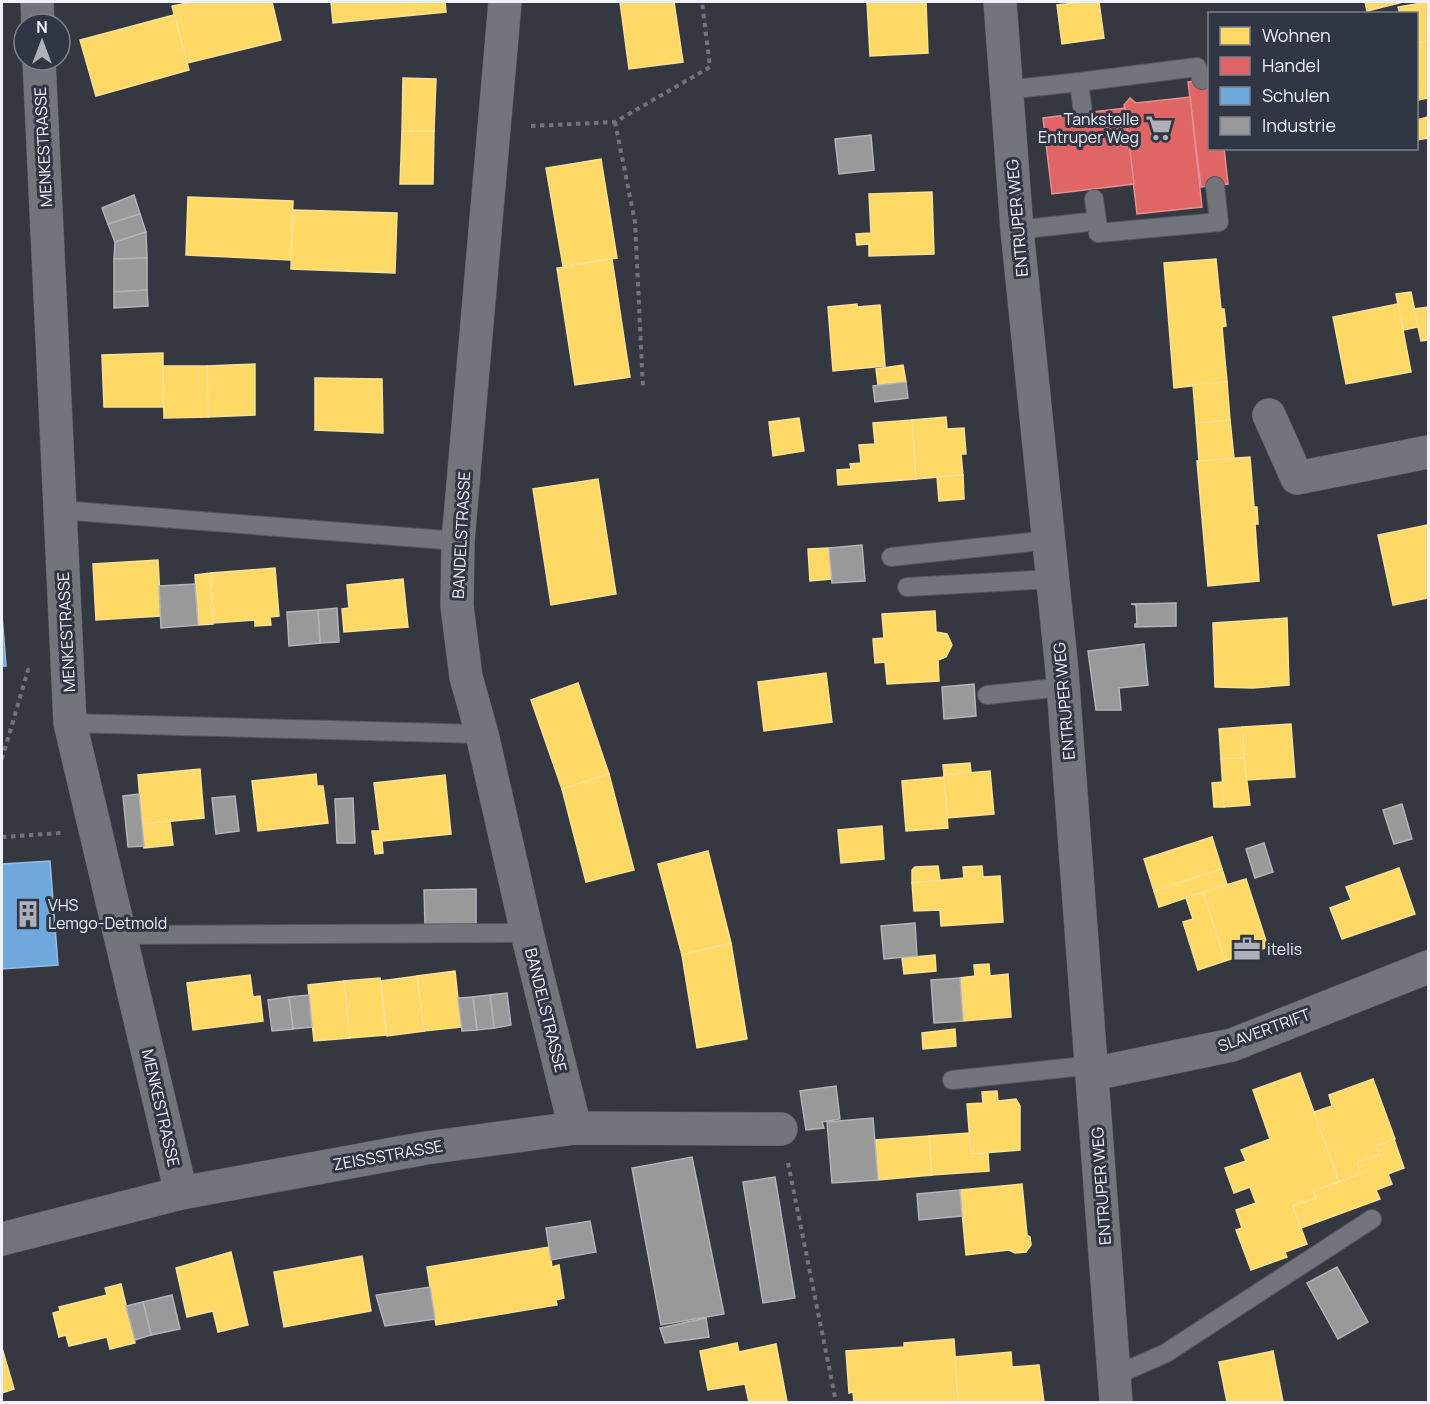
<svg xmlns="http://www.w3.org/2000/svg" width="1430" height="1404" font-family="Manrope,sans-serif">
  <rect width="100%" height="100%" fill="#353840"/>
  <g fill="#ffd966" stroke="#fae093" stroke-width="1.5">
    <polygon points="191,2 272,2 281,40 187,63 172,6"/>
    <polygon points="331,2 445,2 446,12 333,23"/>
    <polygon points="620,2 674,2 683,62 629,69"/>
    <polygon points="867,2 926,2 928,53 870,56"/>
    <polygon points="1083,2 1099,2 1104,38 1062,44 1057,5"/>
    <polygon points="1365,2 1403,2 1367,11"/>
    <polygon points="1428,2 1428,41 1416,43 1416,14 1400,14 1398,7"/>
    <polygon points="174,15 189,70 96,96 80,40"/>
    <polygon points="1428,41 1428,98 1418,100 1416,43"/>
    <polygon points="403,78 436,79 434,131 402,131"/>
    <polygon points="1428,117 1428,138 1416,140 1416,120"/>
    <polygon points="402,131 434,131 433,184 400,184"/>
    <polygon points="601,159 617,258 563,266 546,168"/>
    <polygon points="932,192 934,254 869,256 869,244 857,245 856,234 871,233 869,194"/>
    <polygon points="188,197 293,201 291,260 186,255"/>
    <polygon points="293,210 397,213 395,273 291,269"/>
    <polygon points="612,259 630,377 575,385 557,268"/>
    <polygon points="1216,259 1221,309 1224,309 1226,326 1222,327 1227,382 1174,388 1164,263"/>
    <polygon points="1411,292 1418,327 1403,330 1396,294"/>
    <polygon points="857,304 857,307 880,305 885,366 833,371 828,307"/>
    <polygon points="1398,304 1411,372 1346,384 1333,317"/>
    <polygon points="1428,307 1428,340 1421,341 1414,309"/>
    <polygon points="163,353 163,407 104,407 102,355"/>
    <polygon points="255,364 255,415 208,417 207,366"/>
    <polygon points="903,365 906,382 878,385 876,369"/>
    <polygon points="163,366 207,366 208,417 164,418"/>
    <polygon points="315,378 382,379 383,433 315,430"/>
    <polygon points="1227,382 1230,420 1196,423 1193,385"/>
    <polygon points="946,417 947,429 964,428 966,454 961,454 963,475 916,479 912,420"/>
    <polygon points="799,418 804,451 773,456 769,422"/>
    <polygon points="912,420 916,479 838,485 837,470 851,469 850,464 861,463 859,445 875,444 873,423"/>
    <polygon points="1230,420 1234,458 1199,461 1196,423"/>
    <polygon points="1250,457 1254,507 1257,507 1258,524 1255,524 1259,581 1208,586 1197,461"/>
    <polygon points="963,475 964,499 939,501 937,477"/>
    <polygon points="598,479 616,594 551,605 533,489"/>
    <polygon points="1428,525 1428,598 1393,605 1378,535"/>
    <polygon points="829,548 831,579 810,581 808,549"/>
    <polygon points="158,560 161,616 96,620 93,564"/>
    <polygon points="275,568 279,616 270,617 271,625 255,626 255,620 214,623 211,573"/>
    <polygon points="210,573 213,624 198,625 195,575"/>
    <polygon points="403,579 408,627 344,632 342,609 349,608 347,585"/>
    <polygon points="935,611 936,632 947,634 952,645 946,657 938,660 939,681 887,684 885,662 875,663 873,639 884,638 882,614"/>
    <polygon points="1287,618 1289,685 1253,688 1215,687 1213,623"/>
    <polygon points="826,673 832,722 764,731 758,682"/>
    <polygon points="578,683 609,774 562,789 531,700"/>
    <polygon points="1291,724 1295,777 1246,780 1242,727"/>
    <polygon points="1242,727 1244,758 1221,759 1219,729"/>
    <polygon points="1244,758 1250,805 1224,807 1221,759"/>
    <polygon points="970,763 971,772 944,775 943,765"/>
    <polygon points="200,769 204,818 142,824 138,775"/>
    <polygon points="990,771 994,814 947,818 944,775"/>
    <polygon points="316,774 317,786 323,786 328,823 258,831 252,781"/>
    <polygon points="609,774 634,870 586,882 562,789"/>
    <polygon points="445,775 451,834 382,841 383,853 375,854 372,831 380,831 374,783"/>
    <polygon points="944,777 948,828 906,831 902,781"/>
    <polygon points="1222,782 1224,807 1214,807 1212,783"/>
    <polygon points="170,821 173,845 144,848 142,824"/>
    <polygon points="882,826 884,859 841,863 838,830"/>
    <polygon points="1212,837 1222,869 1154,891 1144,859"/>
    <polygon points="708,851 731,943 682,955 658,864"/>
    <polygon points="938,866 940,881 912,883 912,870 915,867"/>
    <polygon points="982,866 983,877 1000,876 1003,922 941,926 940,910 914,911 912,883 964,878 963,867"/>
    <polygon points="1399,868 1415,914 1342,939 1330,908 1351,900 1346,887"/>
    <polygon points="1222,869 1227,884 1159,907 1154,891"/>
    <polygon points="1246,879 1268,947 1225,961 1203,892"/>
    <polygon points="1203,892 1225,961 1198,970 1183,922 1193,919 1186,898"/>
    <polygon points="731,943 747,1039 697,1048 682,955"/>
    <polygon points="935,955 936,971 904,974 902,958"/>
    <polygon points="989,964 990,976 1008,974 1011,1017 963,1021 960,978 975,976 974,965"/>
    <polygon points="455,971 461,1027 424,1031 417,976"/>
    <polygon points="250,975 253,997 260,996 263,1021 193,1030 187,983"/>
    <polygon points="417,976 424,1031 387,1036 381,981"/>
    <polygon points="380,978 386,1035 350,1038 344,981"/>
    <polygon points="344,981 350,1038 314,1041 308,985"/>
    <polygon points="955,1029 956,1046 923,1049 922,1033"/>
    <polygon points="1300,1073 1339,1182 1313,1191 1316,1198 1293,1206 1307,1244 1285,1252 1287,1257 1251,1270 1236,1230 1242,1228 1236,1210 1256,1203 1250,1187 1234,1193 1225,1168 1246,1161 1241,1150 1270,1139 1253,1090"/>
    <polygon points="1373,1079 1395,1139 1376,1146 1379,1155 1357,1162 1361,1174 1339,1182 1314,1112 1332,1106 1329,1095"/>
    <polygon points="997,1091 998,1101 1016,1099 1020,1106 1020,1150 971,1154 967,1104 983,1103 982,1092"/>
    <polygon points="969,1133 971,1154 988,1153 989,1171 932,1175 929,1136"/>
    <polygon points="929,1136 932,1175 878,1180 875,1140"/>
    <polygon points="1394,1139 1404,1168 1388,1174 1392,1184 1376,1190 1380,1199 1301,1228 1293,1206 1316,1198 1313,1191 1361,1174 1357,1162 1379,1155 1376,1146"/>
    <polygon points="1022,1184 1027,1235 1030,1237 1031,1245 1026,1252 1015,1253 1009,1250 966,1255 960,1190"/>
    <polygon points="549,1247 552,1267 559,1265 564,1298 556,1300 557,1305 436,1325 427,1267"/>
    <polygon points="231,1252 248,1325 218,1332 213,1311 187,1317 176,1268"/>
    <polygon points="362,1256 371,1311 284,1327 274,1272"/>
    <polygon points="121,1284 135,1343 110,1349 107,1337 69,1346 66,1335 59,1337 53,1313 60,1311 59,1307 107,1295 105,1288"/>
    <polygon points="954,1339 958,1402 854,1402 853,1392 849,1393 846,1351 904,1347 904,1343"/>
    <polygon points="737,1343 739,1352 776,1344 787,1402 749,1402 745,1384 708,1390 700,1351"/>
    <polygon points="2,1348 14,1389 2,1393"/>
    <polygon points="1273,1351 1283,1402 1227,1402 1219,1362"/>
    <polygon points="1011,1352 1012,1367 1039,1365 1044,1402 958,1402 955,1357"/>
  </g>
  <g fill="#e06666" stroke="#e49093" stroke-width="1.5">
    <polygon points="1210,79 1210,148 1224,148 1228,184 1201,187 1188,82"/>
    <polygon points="1190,97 1202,207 1137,214 1124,105 1130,98 1136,103"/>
    <polygon points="1125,108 1134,184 1052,194 1043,118"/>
  </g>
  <g fill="#6fa8dc" stroke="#95bee6" stroke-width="1.5">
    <polygon points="2,615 6,666 2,666"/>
    <polygon points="50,861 58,965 2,969 2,864"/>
  </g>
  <g fill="#999" stroke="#b3b4b7" stroke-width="1.5">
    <polygon points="871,135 874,170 839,174 835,139"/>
    <polygon points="134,195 140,214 108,224 102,208"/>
    <polygon points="140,214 146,232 115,242 108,224"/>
    <polygon points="146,232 147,258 114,259 115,242"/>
    <polygon points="147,258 147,290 114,292 114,259"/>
    <polygon points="147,290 148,306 114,308 114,292"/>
    <polygon points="906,382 908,398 875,402 873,386"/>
    <polygon points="862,545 865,581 832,583 829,548"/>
    <polygon points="195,584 198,625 161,628 159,586"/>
    <polygon points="1176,603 1176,626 1135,627 1135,624 1137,624 1136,605 1131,604"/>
    <polygon points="337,608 339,642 320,643 318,610"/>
    <polygon points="318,610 320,643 289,646 287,612"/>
    <polygon points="1144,644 1148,685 1119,688 1121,710 1096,710 1088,651"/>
    <polygon points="974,684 976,716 944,719 942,687"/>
    <polygon points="139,794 144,846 128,847 123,796"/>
    <polygon points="235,796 239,831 216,834 212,798"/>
    <polygon points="353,798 355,843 337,843 335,799"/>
    <polygon points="1402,804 1412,839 1394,844 1383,810"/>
    <polygon points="1264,843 1273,872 1255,878 1246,849"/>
    <polygon points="476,889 476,924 425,924 424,890"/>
    <polygon points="915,923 917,956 884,959 881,926"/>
    <polygon points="960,978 963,1021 934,1023 931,980"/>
    <polygon points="507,993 511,1025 494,1028 490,995"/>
    <polygon points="309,995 312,1027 293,1029 289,997"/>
    <polygon points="490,995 494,1028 477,1030 473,997"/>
    <polygon points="289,997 293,1029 272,1031 268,1000"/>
    <polygon points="473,997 477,1030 462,1031 458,998"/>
    <polygon points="836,1086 840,1119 822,1122 824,1128 806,1130 800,1091"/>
    <polygon points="873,1118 878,1180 832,1183 827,1122"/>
    <polygon points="692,1157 724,1314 661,1325 632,1168"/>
    <polygon points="775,1177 795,1298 763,1303 743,1182"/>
    <polygon points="960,1190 962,1216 919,1220 917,1194"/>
    <polygon points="590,1221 596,1252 551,1260 546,1228"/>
    <polygon points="1337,1267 1368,1322 1338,1339 1307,1283"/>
    <polygon points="430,1287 435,1319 385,1326 376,1295"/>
    <polygon points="172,1295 180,1329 151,1335 143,1302"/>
    <polygon points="143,1302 151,1335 135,1340 126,1306"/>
    <polygon points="706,1318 709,1337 665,1343 660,1328"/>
  </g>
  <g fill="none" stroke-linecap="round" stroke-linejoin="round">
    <defs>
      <g id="lane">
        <polyline points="1079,82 1197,67 1202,80"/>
        <polyline points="1006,90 1079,82 1083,113"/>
        <polyline points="1097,221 1098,233 1219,222 1215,186"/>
        <polyline points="1017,230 1097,221 1094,199"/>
        <polyline points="60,510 458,541"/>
        <polyline points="891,557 1050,540"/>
        <polyline points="907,587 1053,579"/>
        <polyline points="987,695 1063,687"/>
        <polyline points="70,723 482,734"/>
        <polyline points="122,935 527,933"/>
        <polyline points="952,1080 1093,1065"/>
        <polyline points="1114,1376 1166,1353 1372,1219"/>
      </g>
      <g id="street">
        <polyline points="37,2 38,24"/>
        <polyline points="505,2 458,541 457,606 466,677 482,734 527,933 575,1128"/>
        <polyline points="39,60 70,723 181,1193"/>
        <polyline points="1269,415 1297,478 1428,452"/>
        <polyline points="1093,1074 1232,1045 1428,967"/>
        <polyline points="2,1239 181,1193 426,1148 575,1128 781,1129"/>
      </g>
      <polyline id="secondary" points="1000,2 1017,230 1062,671 1116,1402"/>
    </defs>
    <use href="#lane" stroke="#55575e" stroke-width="20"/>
    <use href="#street" stroke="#55575e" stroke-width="34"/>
    <use href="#secondary" stroke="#55575e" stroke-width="34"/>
    <g stroke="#72747a" stroke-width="4" stroke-dasharray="4.5 4.5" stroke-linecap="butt">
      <polyline points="615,122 635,222 643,388"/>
      <polyline points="531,126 615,122 710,67 702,2"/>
      <polyline points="2,759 28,670 33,670"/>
      <polyline points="2,837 61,833"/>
      <polyline points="788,1163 836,1402"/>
    </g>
    <use href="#lane" stroke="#72757c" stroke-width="18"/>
    <use href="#street" stroke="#72757c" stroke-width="33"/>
    <use href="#secondary" stroke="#72757c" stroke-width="33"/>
  </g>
  <defs>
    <symbol id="supermarket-bare" viewBox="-9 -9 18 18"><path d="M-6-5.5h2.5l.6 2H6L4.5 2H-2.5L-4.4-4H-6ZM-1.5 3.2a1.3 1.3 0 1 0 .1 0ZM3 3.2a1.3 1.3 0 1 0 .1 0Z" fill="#aeb1ba" stroke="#313644" stroke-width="2.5" paint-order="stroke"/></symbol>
    <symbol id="building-bare" viewBox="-9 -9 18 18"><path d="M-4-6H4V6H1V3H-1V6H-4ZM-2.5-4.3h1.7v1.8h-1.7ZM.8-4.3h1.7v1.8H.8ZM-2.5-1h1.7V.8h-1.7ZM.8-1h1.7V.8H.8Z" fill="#aeb1ba" stroke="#313644" stroke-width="2.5" paint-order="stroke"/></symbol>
    <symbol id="office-bare" viewBox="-9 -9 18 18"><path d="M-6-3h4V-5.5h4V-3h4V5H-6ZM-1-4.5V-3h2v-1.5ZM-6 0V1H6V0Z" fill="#aeb1ba" stroke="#313644" stroke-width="2.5" paint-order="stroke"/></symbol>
  </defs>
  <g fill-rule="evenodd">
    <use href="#supermarket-bare" x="1140" y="109" width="38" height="38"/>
    <use href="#building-bare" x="9" y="895" width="38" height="38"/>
    <use href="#office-bare" x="1228" y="930" width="38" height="38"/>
  </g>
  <g text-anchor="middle" stroke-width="6" stroke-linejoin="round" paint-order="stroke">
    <g font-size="16" fill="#eff2fc" stroke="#313644" text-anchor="start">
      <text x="1139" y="125" text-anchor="end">Tankstelle<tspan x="1139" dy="18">Entruper Weg</tspan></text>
      <text x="48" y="911">VHS<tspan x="48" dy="18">Lemgo-Detmold</tspan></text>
      <text x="1267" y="955">itelis</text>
    </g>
    <g font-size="16" fill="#eff2fc" stroke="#313644">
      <text transform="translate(43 147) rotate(-93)" y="6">MENKESTRASSE</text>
      <text transform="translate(1017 218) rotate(-95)" y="6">ENTRUPER WEG</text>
      <text transform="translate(461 535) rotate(-87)" y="6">BANDELSTRASSE</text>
      <text transform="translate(66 632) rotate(-93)" y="6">MENKESTRASSE</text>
      <text transform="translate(1064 701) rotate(-95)" y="6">ENTRUPER WEG</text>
      <text transform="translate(546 1010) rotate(76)" y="6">BANDELSTRASSE</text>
      <text transform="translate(1264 1030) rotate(-20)" y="6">SLAVERTRIFT</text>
      <text transform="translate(161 1108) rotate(77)" y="6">MENKESTRASSE</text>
      <text transform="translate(388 1155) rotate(-10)" y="6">ZEISSSTRASSE</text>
      <text transform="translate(1101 1186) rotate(-94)" y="6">ENTRUPER WEG</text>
    </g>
  </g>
  <rect width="1430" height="1404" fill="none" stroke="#eff2fc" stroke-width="6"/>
  <rect x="1208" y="12" width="210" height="138" fill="#313644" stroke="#7d818e" stroke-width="1.5"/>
  <rect x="1220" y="27" width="30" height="18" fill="#ffd966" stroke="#7d818e" stroke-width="1.5"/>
  <text x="1262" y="42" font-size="18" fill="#eff2fc">Wohnen</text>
  <rect x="1220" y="57" width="30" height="18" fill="#e06666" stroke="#7d818e" stroke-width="1.5"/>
  <text x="1262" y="72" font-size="18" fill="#eff2fc">Handel</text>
  <rect x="1220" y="87" width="30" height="18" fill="#6fa8dc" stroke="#7d818e" stroke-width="1.5"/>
  <text x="1262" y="102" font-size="18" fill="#eff2fc">Schulen</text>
  <rect x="1220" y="117" width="30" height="18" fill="#999999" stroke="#7d818e" stroke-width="1.5"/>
  <text x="1262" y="132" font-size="18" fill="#eff2fc">Industrie</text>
  <g transform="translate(42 42)"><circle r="28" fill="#313644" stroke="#7d818e" stroke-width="1.5"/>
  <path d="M0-4.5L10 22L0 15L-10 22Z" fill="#aeb1ba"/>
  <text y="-9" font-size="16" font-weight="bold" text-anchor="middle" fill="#eff2fc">N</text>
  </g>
</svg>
